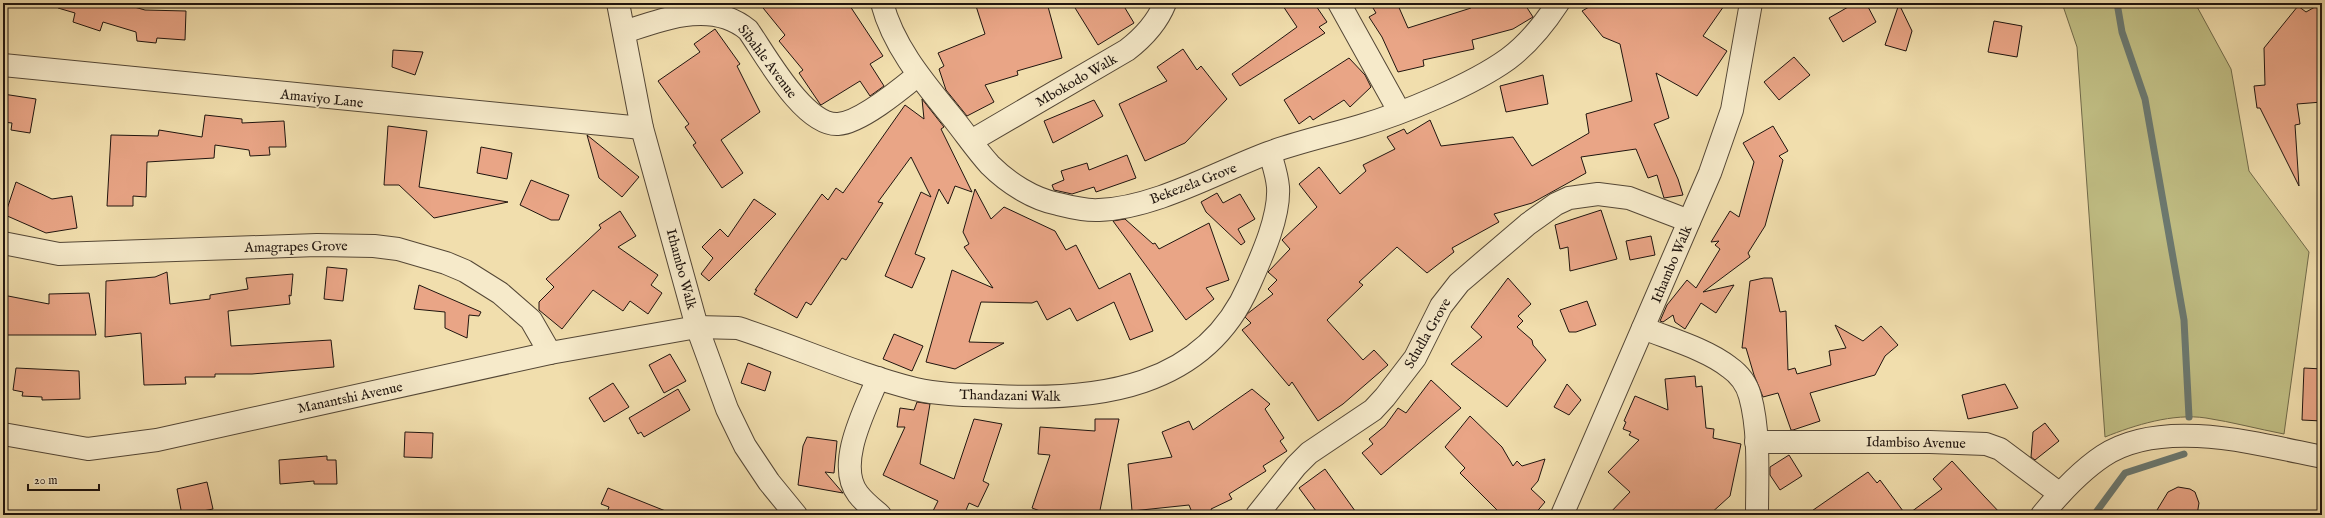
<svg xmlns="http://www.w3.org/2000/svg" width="2325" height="518" font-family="'IM FELL English',serif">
  <rect width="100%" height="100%" fill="#f1dead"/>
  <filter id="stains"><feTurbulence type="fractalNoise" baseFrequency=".005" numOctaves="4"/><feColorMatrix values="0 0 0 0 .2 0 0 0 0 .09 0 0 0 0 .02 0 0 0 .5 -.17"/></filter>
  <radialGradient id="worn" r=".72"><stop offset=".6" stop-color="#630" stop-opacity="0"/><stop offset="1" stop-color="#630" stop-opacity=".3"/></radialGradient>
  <path fill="#c1bf85" stroke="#706a4a" d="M2062 3H2195L2231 69 2249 171 2309 252 2284 434C2258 429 2232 422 2206 418 2173 413 2135 425 2105 437L2077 47Z"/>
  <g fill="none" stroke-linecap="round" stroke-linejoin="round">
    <g stroke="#6b7971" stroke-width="7">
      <polyline points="2117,3 2122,32 2145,99 2184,320 2189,417"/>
      <polyline points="2094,515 2125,473 2184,454"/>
    </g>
  </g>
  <g fill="#e9a586" stroke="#20150f">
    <polygon points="59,3 120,3 145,10 186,11 185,40 157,38 156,43 137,41 136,32 103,22 100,31 73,22 75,13 58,8"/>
    <polygon points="759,3 848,3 883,56 870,64 884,86 870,96 860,81 821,105 820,104 799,73 803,70 779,41 785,35"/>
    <polygon points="975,3 1047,3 1062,58 1017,71 1018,75 985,85 994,102 967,116 946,90 939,69 944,66 938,53 985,34"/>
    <polygon points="1072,3 1122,3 1134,23 1098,45"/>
    <polygon points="1281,3 1314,3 1327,22 1319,27 1325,33 1240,86 1232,74 1297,27"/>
    <polygon points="1370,3 1397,3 1408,28 1471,8 1470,3 1524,3 1533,17 1513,29 1472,40 1474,49 1423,60 1424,66 1398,72 1382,37 1369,17 1376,13"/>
    <polygon points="1596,3 1726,3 1703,36 1727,51 1697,96 1656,73 1669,118 1654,124 1678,179 1683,195 1664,198 1657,175 1648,178 1636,149 1581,157 1586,173 1532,203 1494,214 1499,222 1452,248 1454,252 1427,273 1397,247 1359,282 1363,285 1327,320 1363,360 1374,350 1388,365 1343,404 1318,421 1292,382 1289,386 1242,330 1251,323 1245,317 1247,314 1273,294 1268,289 1277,280 1268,272 1290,249 1282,240 1317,207 1299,184 1319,167 1340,194 1366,171 1363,165 1395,149 1387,137 1404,129 1407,134 1430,120 1441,146 1513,137 1532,166 1589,133 1586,114 1632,101 1620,44 1603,37 1582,11"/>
    <polygon points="1855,3 1866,3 1876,22 1843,42 1829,18"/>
    <polygon points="2322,3 2322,102 2297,104 2300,124 2295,125 2299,186 2260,108 2257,108 2254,86 2265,85 2264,48 2298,6 2306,12"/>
    <polygon points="1899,4 1912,31 1906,51 1885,45"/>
    <polygon points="1994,21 2022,26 2017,57 1988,52"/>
    <polygon points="715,29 740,64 737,66 760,112 721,140 743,173 722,188 693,145 696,143 685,127 689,124 658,81 700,52 694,44"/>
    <polygon points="1183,49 1197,70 1201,66 1227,99 1185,143 1145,161 1119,104 1167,81 1157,67"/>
    <polygon points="393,50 423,52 415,75 392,67"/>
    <polygon points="1794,57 1810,75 1779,100 1764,82"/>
    <polygon points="1349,58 1365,75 1371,87 1350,107 1344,100 1313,120 1310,116 1299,124 1284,100"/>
    <polygon points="1543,75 1548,104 1506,112 1500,86"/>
    <polygon points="3,94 36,99 30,133 11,130 12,123 3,122"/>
    <polygon points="922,99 944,127 941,129 972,192 955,186 948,204 939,189 915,254 925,258 912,288 885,276 921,192 931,197 911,157 878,202 883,203 846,260 842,258 811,305 806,302 797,318 754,294 757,290 755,290 822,194 828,200 836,188 843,193 905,105 924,119"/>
    <polygon points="1094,100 1103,116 1053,143 1044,121"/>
    <polygon points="205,115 242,119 242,123 284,121 286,147 269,147 270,155 250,156 249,150 215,145 214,158 147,162 146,197 133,196 133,206 107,206 111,135 158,136 159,130 202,137"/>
    <polygon points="388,126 427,131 419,187 508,202 434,218 399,185 384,185"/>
    <polygon points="1773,126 1788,151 1779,156 1783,160 1765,226 1748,253 1750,257 1703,292 1734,285 1716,313 1701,303 1685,329 1675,322 1673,315 1663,322 1660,321 1667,305 1687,280 1696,288 1720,249 1715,245 1719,241 1711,242 1730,211 1739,217 1754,162 1743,143"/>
    <polygon points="587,135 639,177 622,197 599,178"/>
    <polygon points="481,147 512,153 507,179 477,173"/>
    <polygon points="1127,155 1136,178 1096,192 1094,187 1072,194 1054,190 1052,185 1064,180 1061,171 1087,163 1089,170"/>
    <polygon points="531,180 569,195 559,220 551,220 520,205"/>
    <polygon points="16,182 52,199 72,196 77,228 46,233 5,215"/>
    <polygon points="975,189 991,219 1004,207 1055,231 1066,250 1076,245 1099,289 1130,273 1153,331 1130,340 1114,302 1077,321 1070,308 1047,320 1037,301 1032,303 981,302 969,342 1004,343 955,369 926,362 952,270 993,288 964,247 969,244 963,232"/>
    <polygon points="1217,193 1223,203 1240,194 1255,219 1238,229 1245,242 1241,245 1206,212 1201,202"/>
    <polygon points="754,199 776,214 709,281 701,274 713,258 702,247 720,229 728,237"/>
    <polygon points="1601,210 1617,259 1570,271 1568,247 1560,249 1555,225"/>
    <polygon points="620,211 636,236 618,247 658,275 651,285 662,293 648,314 630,301 623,311 593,290 562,329 539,310 539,302 554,287 546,279 601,228 599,225"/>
    <polygon points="1125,219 1153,244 1155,243 1159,249 1209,223 1229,280 1206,288 1214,299 1186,320 1113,221"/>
    <polygon points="1651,236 1655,255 1630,260 1626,241"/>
    <polygon points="327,267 347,269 343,301 324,299"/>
    <polygon points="167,272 170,304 210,299 210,295 248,289 246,278 293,274 291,296 289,295 290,304 228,311 231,346 331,340 334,367 252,374 215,374 215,377 185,377 186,384 144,385 141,333 105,337 106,281 155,277"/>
    <polygon points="1508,278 1531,304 1518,316 1523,321 1517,327 1532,340 1533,345 1546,360 1507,407 1451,364 1482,337 1471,327"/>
    <polygon points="1764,278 1772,278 1780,312 1786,311 1788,370 1795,368 1797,374 1831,365 1829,351 1846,348 1835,325 1863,341 1881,326 1898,345 1885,356 1875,375 1810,393 1820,421 1793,430 1791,430 1778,393 1763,397 1754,375 1746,348 1742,348 1750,281"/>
    <polygon points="419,285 481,312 479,316 469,315 467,338 445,328 445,312 414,309"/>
    <polygon points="89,293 96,335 3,335 3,295 49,304 49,294"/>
    <polygon points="1587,301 1596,325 1576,332 1569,332 1560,310"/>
    <polygon points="894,334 923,346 912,371 883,359"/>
    <polygon points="670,354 686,381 664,393 649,365"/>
    <polygon points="748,363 771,372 765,391 741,383"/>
    <polygon points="16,368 79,371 80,399 42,400 42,397 22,396 23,392 13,390"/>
    <polygon points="2304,368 2322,369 2322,421 2302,420"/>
    <polygon points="1695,376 1696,387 1702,386 1706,428 1714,429 1713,438 1741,444 1730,496 1709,515 1608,515 1630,492 1608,472 1639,440 1629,435 1631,432 1623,429 1626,422 1624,421 1635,396 1668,410 1665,379"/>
    <polygon points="1431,380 1461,408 1381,475 1362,453 1373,444 1369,439 1385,426 1398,408 1406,413"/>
    <polygon points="613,383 629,407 604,422 589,398"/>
    <polygon points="1567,384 1581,400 1569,415 1554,407"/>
    <polygon points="2005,384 2018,408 1968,419 1962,395"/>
    <polygon points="678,389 690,410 644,437 641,432 638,434 629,418"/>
    <polygon points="1252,389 1270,404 1265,409 1284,438 1280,441 1287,451 1263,466 1266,471 1229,494 1232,499 1211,509 1213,515 1193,515 1189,505 1132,511 1128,464 1172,457 1162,432 1189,421 1193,430"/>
    <polygon points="917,402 930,404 920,464 954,479 974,419 1002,424 983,481 989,484 978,507 969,503 964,515 931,515 938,501 883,475 905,427 897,427 900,408 914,410"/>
    <polygon points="1470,416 1502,447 1513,466 1517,461 1522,466 1545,459 1538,481 1531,489 1545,502 1534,515 1502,515 1460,473 1465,468 1445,447"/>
    <polygon points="1095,419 1119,419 1099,515 1051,515 1032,508 1050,455 1038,454 1040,427 1095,431"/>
    <polygon points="2045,423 2059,441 2035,460 2031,457 2033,432"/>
    <polygon points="405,432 433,433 432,458 404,457"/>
    <polygon points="807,437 837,441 834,473 825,472 843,493 798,485 803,446"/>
    <polygon points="1789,455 1802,476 1780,490 1770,475 1770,467"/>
    <polygon points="327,456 327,460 336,460 337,484 314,484 314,481 280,484 279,460"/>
    <polygon points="1952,461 1984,496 2002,515 1907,515 1942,489 1933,479"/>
    <polygon points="1325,469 1358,515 1319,515 1299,488"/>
    <polygon points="1868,472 1877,483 1880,480 1906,515 1806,515"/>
    <polygon points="207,482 213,509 182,515 177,489"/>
    <polygon points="2178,487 2190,489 2195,492 2199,503 2197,515 2154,515 2168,492"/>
    <polygon points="608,488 673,514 673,515 606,515 609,507 601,504"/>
  </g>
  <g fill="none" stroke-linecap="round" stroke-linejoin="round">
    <defs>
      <g id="street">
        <polyline points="618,3 642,128 697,327 727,409 745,446 769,482 796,515"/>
        <path d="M882 3C894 49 927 86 956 122 967 136 978 152 990 165 1008 183 1033 199 1058 204 1070 207 1086 211 1099 210 1155 208 1217 172 1268 153 1298 142 1330 135 1360 126 1404 113 1472 85 1508 59 1528 44 1545 23 1558 3"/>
        <polyline points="1339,3 1399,111"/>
        <path d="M624 32C664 19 712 0 748 30 765 54 804 126 838 124 860 123 901 89 918 75"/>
        <polyline points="3,65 642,128"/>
        <path d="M971 141 1127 50C1144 37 1157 23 1165 3"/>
        <polyline points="3,243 59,254 317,245 374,246 398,249 446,263 465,271 500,293 531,320 550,353"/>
        <path d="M1643 328C1670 339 1706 349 1729 367 1739 374 1747 385 1750 396 1760 432 1757 478 1757 515"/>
        <path d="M878 378C866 408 835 464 858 494 864 502 873 509 880 515"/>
        <path d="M3 434 88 449 157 440 550 353 697 327 738 328C797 347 855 374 915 389 941 395 969 395 996 396 1096 401 1204 389 1249 285 1261 258 1280 217 1278 187 1277 175 1273 164 1270 153"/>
        <polyline points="1756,442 1930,442 1986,444 2000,449 2060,494"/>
        <polyline points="1257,515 1296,466 1309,453 1373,410 1385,397 1415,358 1441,306 1459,283 1528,224 1556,204 1569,198 1598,194 1629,198 1689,221"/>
        <polyline points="1562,515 1710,173 1732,110 1751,3"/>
        <path d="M2042 515C2060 493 2079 472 2103 456 2162 417 2258 444 2322 457"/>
      </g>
    </defs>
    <use href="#street" stroke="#544736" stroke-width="24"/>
    <use href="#street" stroke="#f6eaca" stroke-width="22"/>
  </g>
  <g text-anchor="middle" stroke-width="3" stroke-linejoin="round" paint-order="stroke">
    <g font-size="14" fill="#20150f" stroke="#f6eaca">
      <text transform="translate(768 61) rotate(53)" y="5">Sibahle Avenue</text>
      <text transform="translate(1076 80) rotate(-30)" y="5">Mbokodo Walk</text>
      <text transform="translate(322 98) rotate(6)" y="5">Amaviyo Lane</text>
      <text transform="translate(1193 183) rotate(-21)" y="5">Bekezela Grove</text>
      <text transform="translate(296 246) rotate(-1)" y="5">Amagrapes Grove</text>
      <text transform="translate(1671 264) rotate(-67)" y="5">Ithambo Walk</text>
      <text transform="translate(682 269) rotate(75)" y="5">Ithambo Walk</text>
      <text transform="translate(1427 333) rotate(-60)" y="5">Sdudla Grove</text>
      <text transform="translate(1010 395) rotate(1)" y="5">Thandazani Walk</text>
      <text transform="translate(350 397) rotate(-12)" y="5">Manantshi Avenue</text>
      <text transform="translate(1916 442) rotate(1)" y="5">Idambiso Avenue</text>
    </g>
  </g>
  <rect width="2325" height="518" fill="none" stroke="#f1dead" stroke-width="16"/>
  <rect x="4" y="4" width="2317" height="510" fill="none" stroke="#20150f" stroke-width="2"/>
  <rect x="8" y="8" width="2309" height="502" fill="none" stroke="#20150f"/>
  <path d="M28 484v6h71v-6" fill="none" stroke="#20150f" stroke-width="2"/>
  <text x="34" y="484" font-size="12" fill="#20150f" stroke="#f6eaca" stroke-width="3" paint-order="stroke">20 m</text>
  <rect width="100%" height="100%" filter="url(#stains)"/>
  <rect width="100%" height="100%" fill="url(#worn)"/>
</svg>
